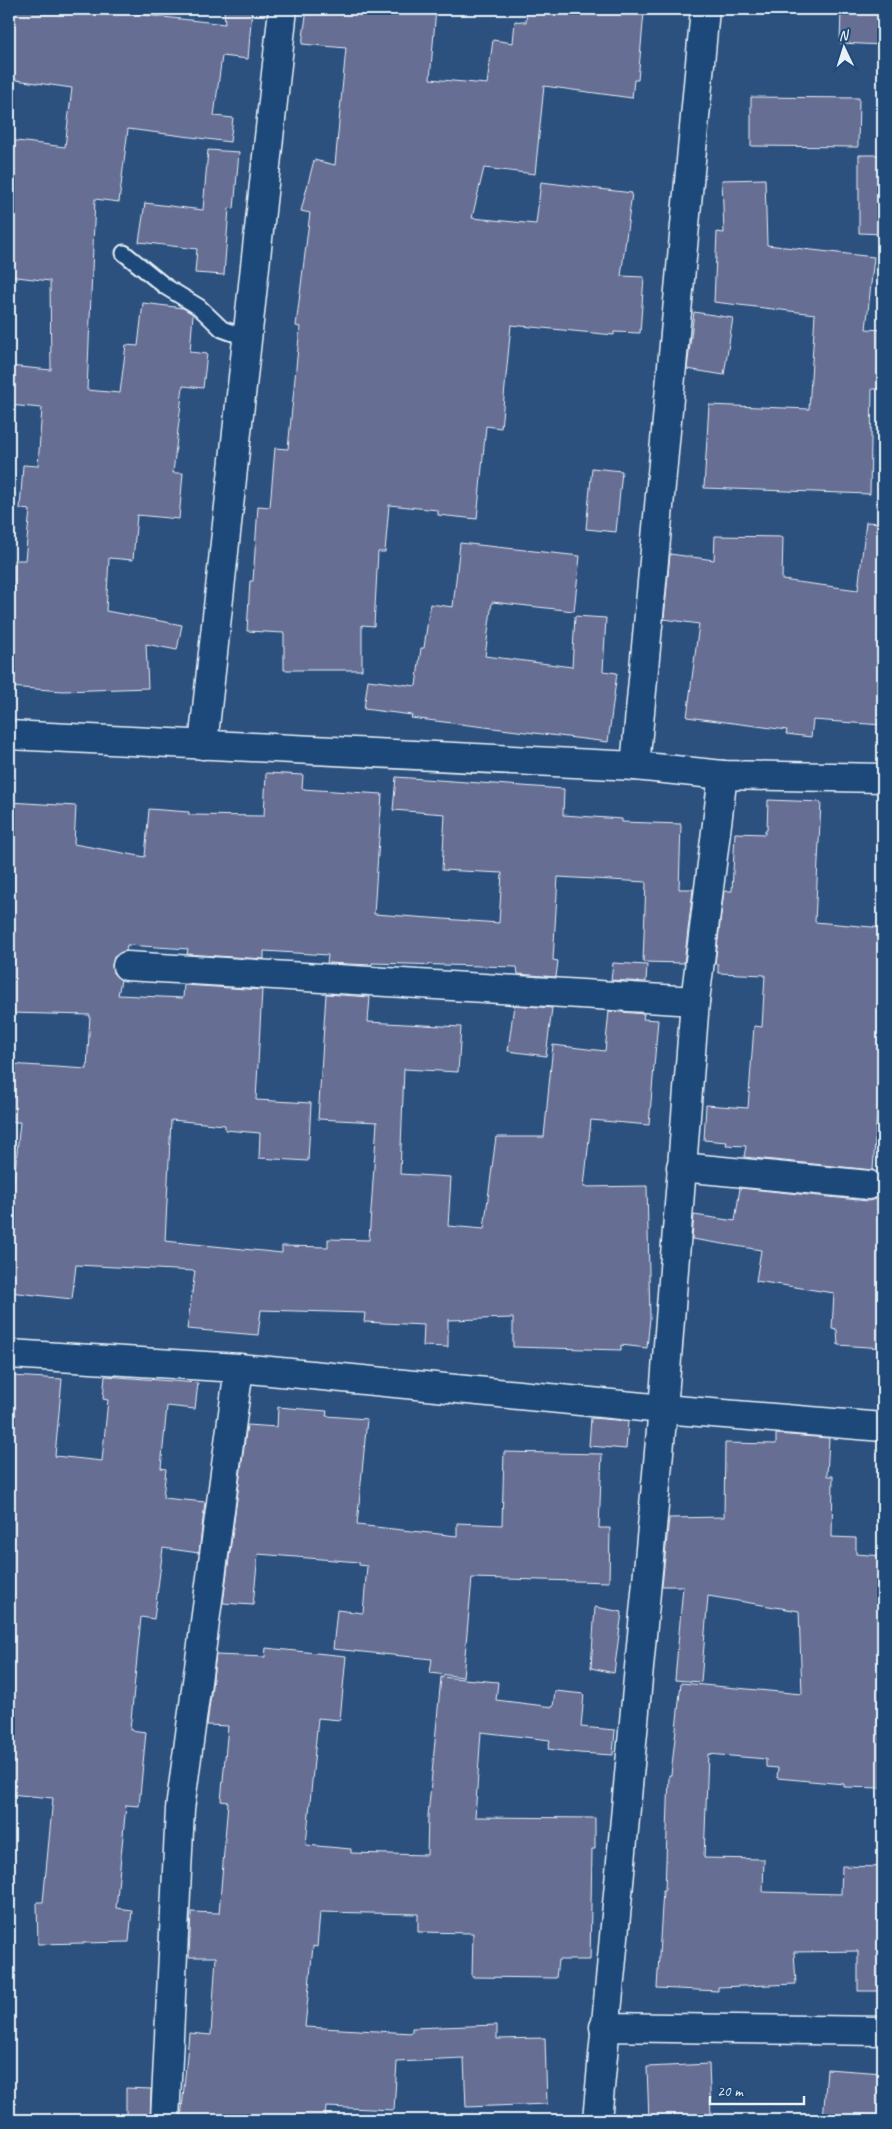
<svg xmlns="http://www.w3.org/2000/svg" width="892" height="2129" font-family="Caveat,sans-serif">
  <rect width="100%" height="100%" fill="#2d517f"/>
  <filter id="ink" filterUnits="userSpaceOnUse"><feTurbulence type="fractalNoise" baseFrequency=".02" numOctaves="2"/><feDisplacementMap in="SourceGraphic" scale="10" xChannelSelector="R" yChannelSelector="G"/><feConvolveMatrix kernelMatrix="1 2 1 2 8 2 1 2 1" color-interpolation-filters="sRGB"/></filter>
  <g filter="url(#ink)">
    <g fill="#666e94" stroke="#e8f1f8">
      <polygon points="9,9 110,9 110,11 225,24 224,9 252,9 248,59 222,56 214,116 233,118 230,142 128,129 119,202 95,199 87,390 120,393 126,345 138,346 143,303 183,308 193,314 190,352 207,354 203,388 183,386 173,473 183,473 179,519 137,515 133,560 109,558 106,611 182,625 177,650 146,644 148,688 63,691 9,687 14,611 14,560 25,560 30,510 20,509 23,465 38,466 42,408 9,405 9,366 51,370 50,281 9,276 9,140 65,147 72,88 9,79"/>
      <polygon points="307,9 436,9 430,79 487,84 493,40 513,43 515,21 526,22 527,9 600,9 644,12 638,80 634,80 632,98 544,86 535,174 484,168 472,218 536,224 541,182 632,193 621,276 644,277 640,333 614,332 614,335 511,325 501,428 486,426 477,519 438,515 438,510 389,505 385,552 378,552 374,626 362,625 362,670 284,670 284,633 247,631 250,581 253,581 258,506 270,507 275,448 288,449 300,327 296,326 310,213 301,211 314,160 335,165 346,48 302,44"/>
      <polygon points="841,9 883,9 883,45 840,43"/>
      <polygon points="751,97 859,98 858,147 751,146"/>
      <polygon points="208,150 239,152 234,209 229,208 224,275 195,273 197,249 139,242 145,203 203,210"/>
      <polygon points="859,155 883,155 883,234 859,233"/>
      <polygon points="765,179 767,245 874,257 866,329 883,330 883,389 872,389 870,494 704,488 709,405 809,409 815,314 714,302 717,232 724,233 722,180"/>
      <polygon points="694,312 733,318 724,375 687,369"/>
      <polygon points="592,468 622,471 616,532 586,529"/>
      <polygon points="866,522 883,523 882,725 813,720 811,737 786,734 787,730 687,717 699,624 664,619 670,554 714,560 715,536 783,537 782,580 858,590"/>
      <polygon points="460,543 580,556 574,611 492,602 485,656 572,667 575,616 606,618 603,671 617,673 608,742 411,718 412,715 364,709 368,680 416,686 421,648 424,648 430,604 453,607"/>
      <polygon points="266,773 303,775 302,789 382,794 374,914 499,923 502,873 442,870 445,814 393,810 396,777 564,789 563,815 622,819 622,822 681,824 679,889 693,889 684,963 643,962 646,882 558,877 553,960 558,961 556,977 518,974 517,967 372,963 372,965 327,963 328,955 264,951 264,959 187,954 188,949 127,945 126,951 114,957 112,965 113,973 121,980 118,995 183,998 184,985 262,990 256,1100 311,1103 308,1161 259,1158 260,1133 225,1130 225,1125 171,1120 165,1241 282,1253 282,1246 328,1247 328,1239 369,1240 377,1122 318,1119 326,994 370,997 368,1022 461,1027 458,1072 404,1069 400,1174 451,1177 448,1226 484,1229 496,1137 544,1137 553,1045 605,1051 609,1011 644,1014 643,1019 658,1020 649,1125 591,1120 584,1187 647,1186 650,1318 647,1348 621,1345 621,1350 513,1347 513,1318 448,1320 448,1347 423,1346 424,1325 364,1322 365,1313 261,1310 258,1335 187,1329 195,1271 76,1265 72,1299 9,1292 9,1232 20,1122 9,1122 9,1064 87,1069 90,1015 9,1013 9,802 76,806 74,844 145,857 149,809 189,812 189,815 264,816"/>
      <polygon points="768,800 821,802 815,922 883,928 883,1112 877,1112 873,1170 744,1157 746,1146 726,1145 727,1142 704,1140 706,1105 748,1108 754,1026 762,1027 765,975 718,973 718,964 715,964 724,891 732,891 735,833 765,834 765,830 767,830"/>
      <polygon points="613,963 647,965 646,982 611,980"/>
      <polygon points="514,1005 552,1008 546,1056 508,1051"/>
      <polygon points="740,1188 868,1201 876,1199 883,1192 883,1348 838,1345 837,1330 832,1329 834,1293 756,1281 761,1250 692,1239 694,1215 735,1221"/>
      <polygon points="12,1376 62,1379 55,1456 102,1461 108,1400 103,1399 105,1376 198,1383 195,1409 167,1406 161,1468 166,1469 163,1498 205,1502 199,1553 163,1548 154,1619 141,1617 130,1730 146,1732 139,1806 126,1805 116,1908 132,1910 129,1942 38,1944 37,1902 43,1902 53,1798 9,1794 9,1425"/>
      <polygon points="278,1407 327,1411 326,1416 367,1419 357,1525 457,1536 457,1523 502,1525 504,1452 602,1454 599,1528 610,1528 609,1582 472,1578 463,1677 430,1673 432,1659 333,1649 337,1610 363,1613 367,1566 359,1565 359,1562 258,1554 253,1605 223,1603 247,1425 277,1427"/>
      <polygon points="591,1418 628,1421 626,1449 589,1446"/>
      <polygon points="776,1434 829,1438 827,1476 833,1476 832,1537 856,1538 856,1554 883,1556 883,1788 844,1787 844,1784 777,1778 778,1768 766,1767 766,1759 708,1754 704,1858 764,1859 763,1892 841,1894 842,1866 883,1867 883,1991 858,1991 858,1951 794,1952 796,1984 718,1987 718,1991 657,1988 663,1890 665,1890 669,1775 671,1775 681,1683 802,1694 799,1611 708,1596 701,1682 675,1680 683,1586 662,1586 669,1518 724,1517 725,1443 776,1444"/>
      <polygon points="595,1607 622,1612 614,1673 591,1668"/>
      <polygon points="266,1648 346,1656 340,1720 318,1718 306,1845 351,1849 351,1853 427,1855 428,1816 441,1677 498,1682 496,1700 553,1707 555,1691 584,1694 581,1727 615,1730 613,1755 579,1753 548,1749 550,1740 481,1732 475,1817 595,1818 595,1849 592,1849 590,1960 558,1960 556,1978 472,1977 473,1933 418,1932 418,1914 320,1912 317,1947 313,1946 305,2027 412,2033 412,2028 497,2025 497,2039 545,2038 547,2104 466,2107 464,2059 397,2062 394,2110 326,2107 325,2120 181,2120 189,2033 211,2035 216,1957 189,1957 191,1912 219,1913 228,1802 221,1801 228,1726 207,1725 216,1655 265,1657"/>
      <polygon points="709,2064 711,2117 649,2120 647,2067"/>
      <polygon points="827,2069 883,2073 883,2120 823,2120"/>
      <polygon points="126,2088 151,2089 150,2120 126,2120"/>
    </g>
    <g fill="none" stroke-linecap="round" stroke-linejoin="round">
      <defs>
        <polyline id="service" points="124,253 166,287 199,307 222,329 247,338"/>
        <g id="minor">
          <polyline points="9,735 635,766 723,775 883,778"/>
          <polyline points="203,745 283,9"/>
          <polyline points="635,766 705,9"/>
          <polyline points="127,966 695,1001"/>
          <polyline points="681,1167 869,1185"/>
          <polyline points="9,1354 239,1368 663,1409 883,1427"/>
          <polyline points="604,2027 883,2031"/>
          <polyline points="165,2120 180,1809 239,1368"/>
          <polyline points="597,2120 663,1409 695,1001 723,775"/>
        </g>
      </defs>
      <use href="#service" stroke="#e8f1f8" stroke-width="19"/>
      <use href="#minor" stroke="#e8f1f8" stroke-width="31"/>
      <use href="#service" stroke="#1f4a7a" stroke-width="15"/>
      <use href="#minor" stroke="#1f4a7a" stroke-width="28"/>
    </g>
  </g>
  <rect width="892" height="2129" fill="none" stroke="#1f4a7a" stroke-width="30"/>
  <rect x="15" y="15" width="862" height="2099" fill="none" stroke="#e8f1f8" stroke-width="2" filter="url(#ink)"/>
  <g transform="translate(844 48) rotate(356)" stroke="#1f4a7a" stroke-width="4" paint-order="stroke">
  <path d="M0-4L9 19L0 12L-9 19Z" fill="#e8f1f8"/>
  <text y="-8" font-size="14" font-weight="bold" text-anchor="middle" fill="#e8f1f8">N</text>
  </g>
  <path d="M710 2096v8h94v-8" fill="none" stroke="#e8f1f8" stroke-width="2.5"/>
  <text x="717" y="2096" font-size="15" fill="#e8f1f8" stroke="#1f4a7a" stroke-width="4" paint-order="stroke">20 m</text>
</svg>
